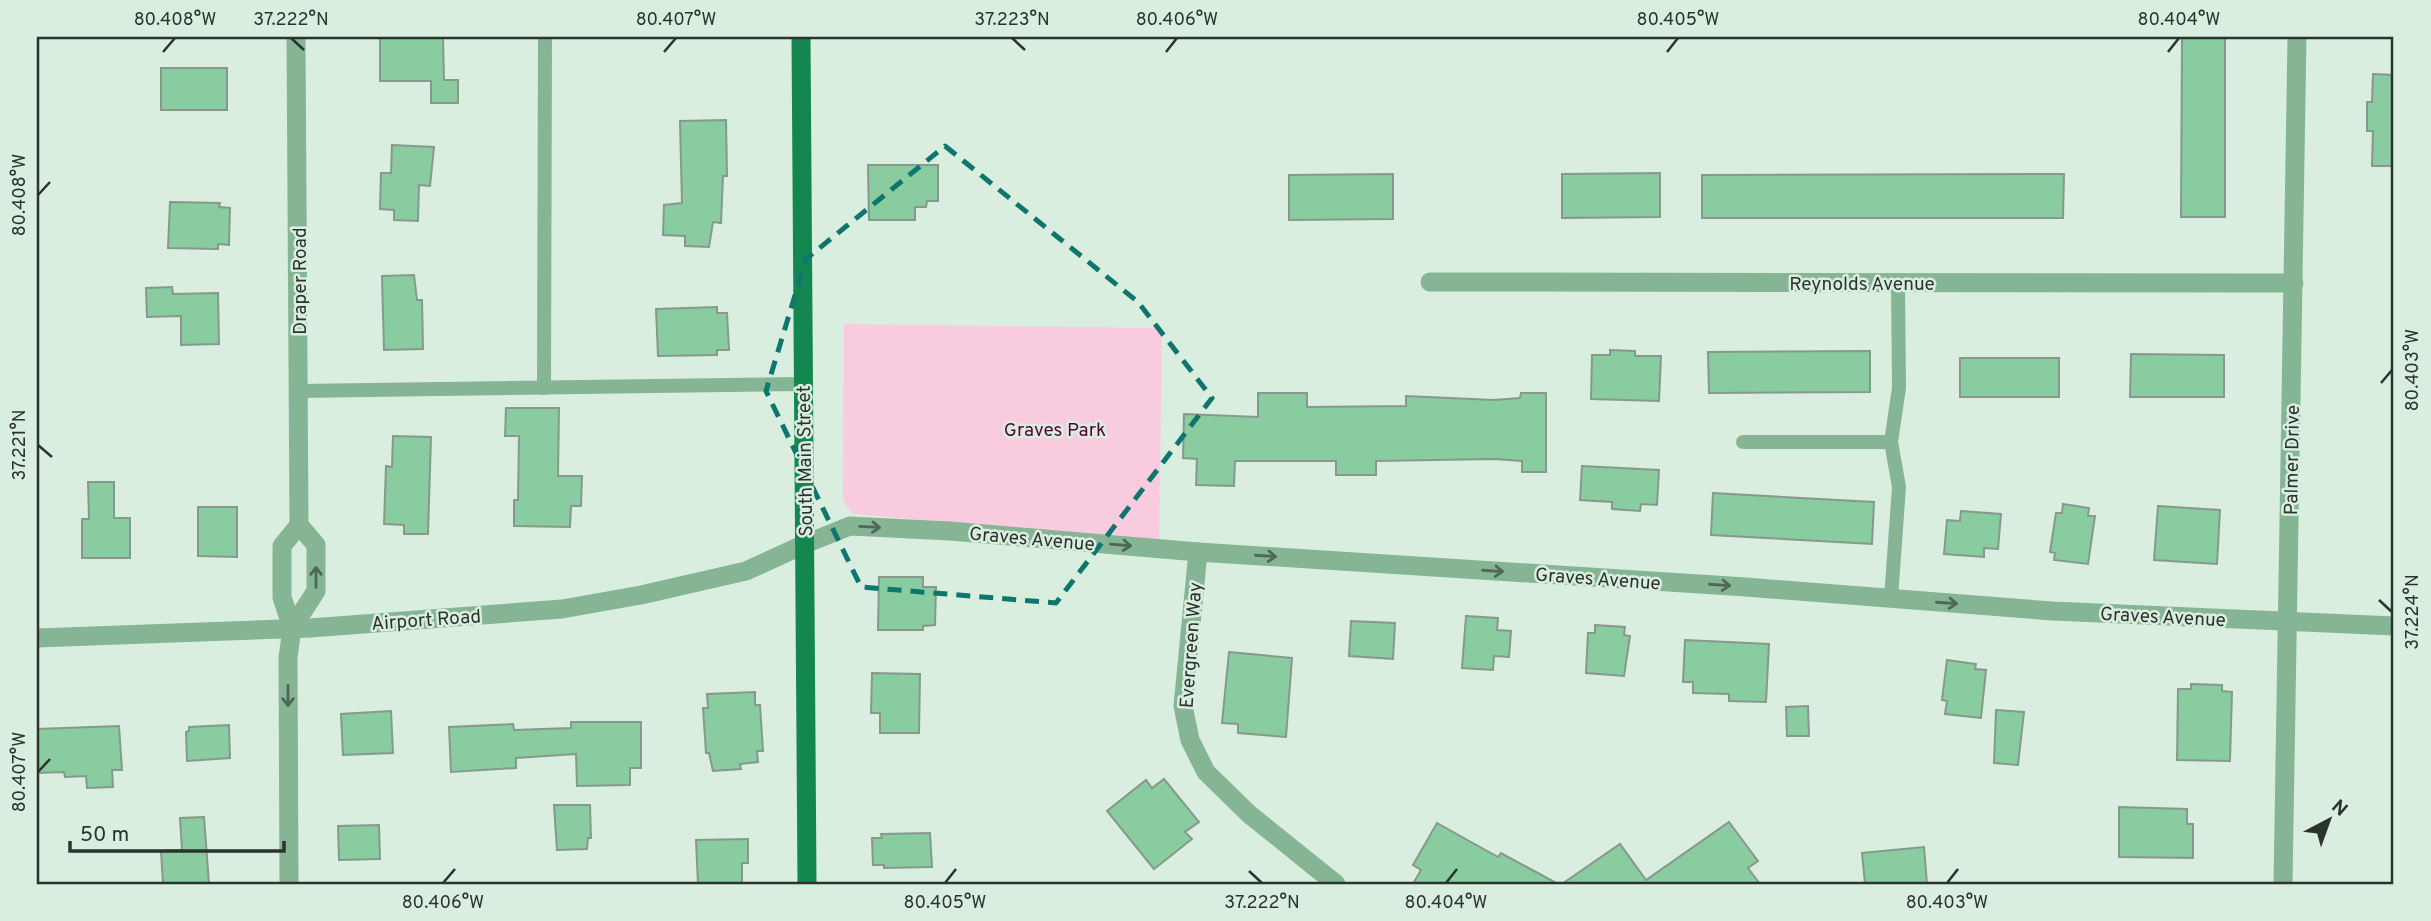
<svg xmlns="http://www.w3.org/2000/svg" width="2431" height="921" font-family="Overpass,sans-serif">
  <rect width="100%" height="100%" fill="#d9eedf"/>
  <polygon fill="#f8cbdf" points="844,324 1162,328 1159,540 854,514 844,503 843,496"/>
  <g fill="#88cca0" stroke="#86998c" stroke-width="2">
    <polygon points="380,37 443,37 444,80 458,80 458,103 431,103 431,81 380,81"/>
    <polygon points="2182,37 2225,37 2225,217 2181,217"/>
    <rect x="161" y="68" width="66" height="42"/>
    <polygon points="2373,74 2394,75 2394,166 2372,166 2373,131 2367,131 2367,102 2372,102"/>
    <polygon points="726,120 727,176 723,176 721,223 713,222 709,247 685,246 685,236 663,235 664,205 682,203 680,121"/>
    <polygon points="392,145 434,147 430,186 419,185 418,221 394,220 394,210 380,209 381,173 391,173"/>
    <polygon points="868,165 938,165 938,201 927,201 926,207 915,207 915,220 869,220"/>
    <polygon points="1660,173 1660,217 1562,218 1562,174"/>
    <polygon points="1393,174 1393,219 1289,220 1289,175"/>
    <polygon points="2064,174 2063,218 1702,218 1702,175"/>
    <polygon points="170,202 220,203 219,207 230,208 229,245 218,244 218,249 168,248"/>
    <polygon points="414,275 417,300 422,300 423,349 384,350 382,276"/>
    <polygon points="172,287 173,294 218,293 219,344 181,345 181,316 147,317 146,288"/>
    <polygon points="717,307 717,313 727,313 729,350 717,350 717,355 658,356 656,309"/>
    <polygon points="1610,350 1635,351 1635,356 1661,356 1659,401 1591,399 1592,355 1610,355"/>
    <polygon points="1870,351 1870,392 1709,393 1708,352"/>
    <polygon points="2131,354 2224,355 2224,397 2130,397"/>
    <rect x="1960" y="358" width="99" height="39"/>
    <polygon points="1258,393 1307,393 1307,407 1406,406 1406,396 1494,400 1520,398 1521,393 1546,393 1546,472 1522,472 1522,461 1494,459 1376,461 1376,475 1336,475 1336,461 1235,461 1234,486 1196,485 1197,459 1183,458 1184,414 1258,417"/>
    <polygon points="506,408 559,408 558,476 582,476 581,506 571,506 570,527 514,526 514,500 518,500 519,436 505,436"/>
    <polygon points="393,436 431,437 428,534 404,534 404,525 384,524 386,466 392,467"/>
    <polygon points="1582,466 1659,470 1657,505 1641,504 1640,511 1612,509 1612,502 1580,500"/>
    <polygon points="88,482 114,482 114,518 130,518 130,558 82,558 82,519 89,519"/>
    <polygon points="1713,493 1874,502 1872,544 1711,535"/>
    <polygon points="2063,504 2089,508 2088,516 2095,516 2088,564 2054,560 2055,553 2050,552 2056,513 2062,513"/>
    <polygon points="2158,506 2220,510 2217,564 2154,560"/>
    <polygon points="198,507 237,507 237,557 198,556"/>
    <polygon points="1961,511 2001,514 1998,549 1984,548 1984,557 1944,554 1947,520 1960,521"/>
    <polygon points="879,577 923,577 923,587 936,587 935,625 923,626 923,630 878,630"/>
    <polygon points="1466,616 1498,618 1497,630 1511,631 1509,657 1494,656 1493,670 1462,668"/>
    <polygon points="1351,621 1395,623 1393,659 1349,656"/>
    <polygon points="1595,625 1625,627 1624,635 1630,636 1624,676 1586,673 1588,633 1595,633"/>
    <polygon points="1685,640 1769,644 1766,702 1729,701 1729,694 1693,693 1693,682 1683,682"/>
    <polygon points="1229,652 1292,658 1286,737 1238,733 1238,724 1222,723"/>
    <polygon points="1947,660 1976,664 1975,669 1986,670 1981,718 1945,714 1947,701 1942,700"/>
    <polygon points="872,673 920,674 919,733 880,733 880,713 871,713"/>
    <polygon points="2191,684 2222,685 2222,691 2232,692 2230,761 2177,760 2178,689 2191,689"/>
    <polygon points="755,692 755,705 760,705 763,751 757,751 758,762 740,764 741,769 713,771 709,753 706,753 703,708 708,708 707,694"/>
    <polygon points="1808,706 1809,736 1787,736 1786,707"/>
    <polygon points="1996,710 2024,712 2018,765 1994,763"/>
    <polygon points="391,711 393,753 343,755 341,714"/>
    <polygon points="571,722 641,722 641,768 630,768 630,785 577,786 576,754 516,758 516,768 451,772 449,727 513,724 514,730 571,728"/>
    <polygon points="229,725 230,758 187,761 186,732 189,731 189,727"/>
    <polygon points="119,726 122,770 112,770 113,787 87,788 86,776 65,777 64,772 37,773 37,729"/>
    <polygon points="1164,779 1199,822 1185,832 1192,839 1154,869 1107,811 1146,780 1152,788"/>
    <polygon points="554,805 590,805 591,838 588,838 587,849 557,850"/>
    <polygon points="2119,807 2187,809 2187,824 2193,824 2193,858 2119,857"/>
    <polygon points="204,817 209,884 163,884 161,851 182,850 180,818"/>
    <polygon points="1729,822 1758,861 1748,868 1760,884 1562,884 1620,844 1646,880"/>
    <polygon points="1437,823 1498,857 1501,853 1558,884 1413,884 1421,870 1413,865"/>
    <polygon points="379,825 380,859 339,860 338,826"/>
    <polygon points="930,833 932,867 884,868 884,865 873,865 872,838 882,838 881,834"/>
    <polygon points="748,839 748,863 742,863 742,884 698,884 696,840"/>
    <polygon points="1924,847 1927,884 1865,884 1862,853"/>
  </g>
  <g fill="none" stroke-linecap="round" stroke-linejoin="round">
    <g stroke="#85b595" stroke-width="14">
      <polyline points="544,388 545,37"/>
      <polyline points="299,391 803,384"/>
      <polyline points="1743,442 1891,442"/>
      <polyline points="1891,598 1899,487 1891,442 1899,388 1898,283"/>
    </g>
    <g stroke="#85b595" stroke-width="19">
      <polyline points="1430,282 2294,283"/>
      <polyline points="805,544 850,526 950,531 1198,552 1746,587 2052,611 2394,626"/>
      <polyline points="1198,552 1183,706 1190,740 1206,772 1249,814 1336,884"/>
      <polyline points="289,884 288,658 292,628"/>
    </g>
    <g stroke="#85b595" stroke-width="19">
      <polyline points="292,628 316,591 316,545 299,525 296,37"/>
      <polyline points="292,628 282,597 282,546 299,525"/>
      <polyline points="37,638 310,628 562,609 641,595 746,571 805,544"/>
      <polyline points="2283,884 2297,37"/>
    </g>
    <polyline stroke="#13874f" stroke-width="19" points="801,37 807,884"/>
  </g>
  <defs><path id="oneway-shaft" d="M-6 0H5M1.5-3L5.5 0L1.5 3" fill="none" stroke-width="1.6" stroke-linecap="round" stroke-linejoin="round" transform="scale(1.75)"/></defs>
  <g stroke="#4f6757">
    <use href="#oneway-shaft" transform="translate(870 527) rotate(3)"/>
    <use href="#oneway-shaft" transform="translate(1121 545) rotate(5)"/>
    <use href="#oneway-shaft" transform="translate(1266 556) rotate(4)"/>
    <use href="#oneway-shaft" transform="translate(1493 571) rotate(4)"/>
    <use href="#oneway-shaft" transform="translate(316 577) rotate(-90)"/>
    <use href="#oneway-shaft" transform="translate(1720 585) rotate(4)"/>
    <use href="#oneway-shaft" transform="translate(1947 603) rotate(4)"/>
    <use href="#oneway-shaft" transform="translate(288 696) rotate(90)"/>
  </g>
  <path fill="none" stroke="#0f766e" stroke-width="5" stroke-dasharray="14 9" stroke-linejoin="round" d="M945 146 1138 302 1212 398 1056 603 861 587 766 391 806 259Z"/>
  <path fill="none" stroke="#2b332e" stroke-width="2.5" d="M291 38 304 50M1012 38 1025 50M163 52 175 38M664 52 676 38M1166 52 1177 38M1667 52 1678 38M2168 52 2179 38M38 195 50 182M2381 383 2392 370M38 445 52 457M2379 600 2392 612M38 772 50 759M1249 871 1262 883M443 883 455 869M945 883 956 869M1446 883 1457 869M1947 883 1958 869"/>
  <g text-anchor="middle" stroke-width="5" stroke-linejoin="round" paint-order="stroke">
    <g font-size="19" fill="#2b332e" stroke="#d9eedf">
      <text transform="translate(299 281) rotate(-90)" y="7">Draper Road</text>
      <text x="1862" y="290">Reynolds Avenue</text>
      <text transform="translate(2291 460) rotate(-89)" y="7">Palmer Drive</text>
      <text transform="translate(804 461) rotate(-91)" y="7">South Main Street</text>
      <text transform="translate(1032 538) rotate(5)" y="7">Graves Avenue</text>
      <text transform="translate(1598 578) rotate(4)" y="7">Graves Avenue</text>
      <text transform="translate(2163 616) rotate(3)" y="7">Graves Avenue</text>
      <text transform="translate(426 619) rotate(-4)" y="7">Airport Road</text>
      <text transform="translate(1190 645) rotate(-86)" y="7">Evergreen Way</text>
    </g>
    <g font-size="19" fill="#560137" stroke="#d9eedf">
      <text x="1055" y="436">Graves Park</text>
    </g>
  </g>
  <rect width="2431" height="921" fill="none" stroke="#d9eedf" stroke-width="77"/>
  <g transform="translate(2329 820) rotate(41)" stroke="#d9eedf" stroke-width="5" paint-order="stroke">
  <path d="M0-5L12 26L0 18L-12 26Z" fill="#2b332e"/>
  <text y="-10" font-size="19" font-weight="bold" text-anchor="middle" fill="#2b332e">N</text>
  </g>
  <path d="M70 841v10h214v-10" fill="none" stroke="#2b332e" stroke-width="3.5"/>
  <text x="80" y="841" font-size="21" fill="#2b332e" stroke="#d9eedf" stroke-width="5" paint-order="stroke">50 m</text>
  <rect x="38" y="38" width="2354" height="845" fill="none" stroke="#2b332e" stroke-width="2.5"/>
  <g font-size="18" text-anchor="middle" fill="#2b332e">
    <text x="175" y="25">80.408°W</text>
    <text x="291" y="25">37.222°N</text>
    <text x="676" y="25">80.407°W</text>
    <text x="1012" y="25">37.223°N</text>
    <text x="1177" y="25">80.406°W</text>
    <text x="1678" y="25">80.405°W</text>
    <text x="2179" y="25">80.404°W</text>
    <text transform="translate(19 195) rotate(-90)" y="6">80.408°W</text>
    <text transform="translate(2412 370) rotate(-90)" y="6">80.403°W</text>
    <text transform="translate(19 445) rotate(-90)" y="6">37.221°N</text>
    <text transform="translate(2412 612) rotate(-90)" y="6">37.224°N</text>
    <text transform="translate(19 772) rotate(-90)" y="6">80.407°W</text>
    <text x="443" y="908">80.406°W</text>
    <text x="945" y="908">80.405°W</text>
    <text x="1262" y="908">37.222°N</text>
    <text x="1446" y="908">80.404°W</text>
    <text x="1947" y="908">80.403°W</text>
  </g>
</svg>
